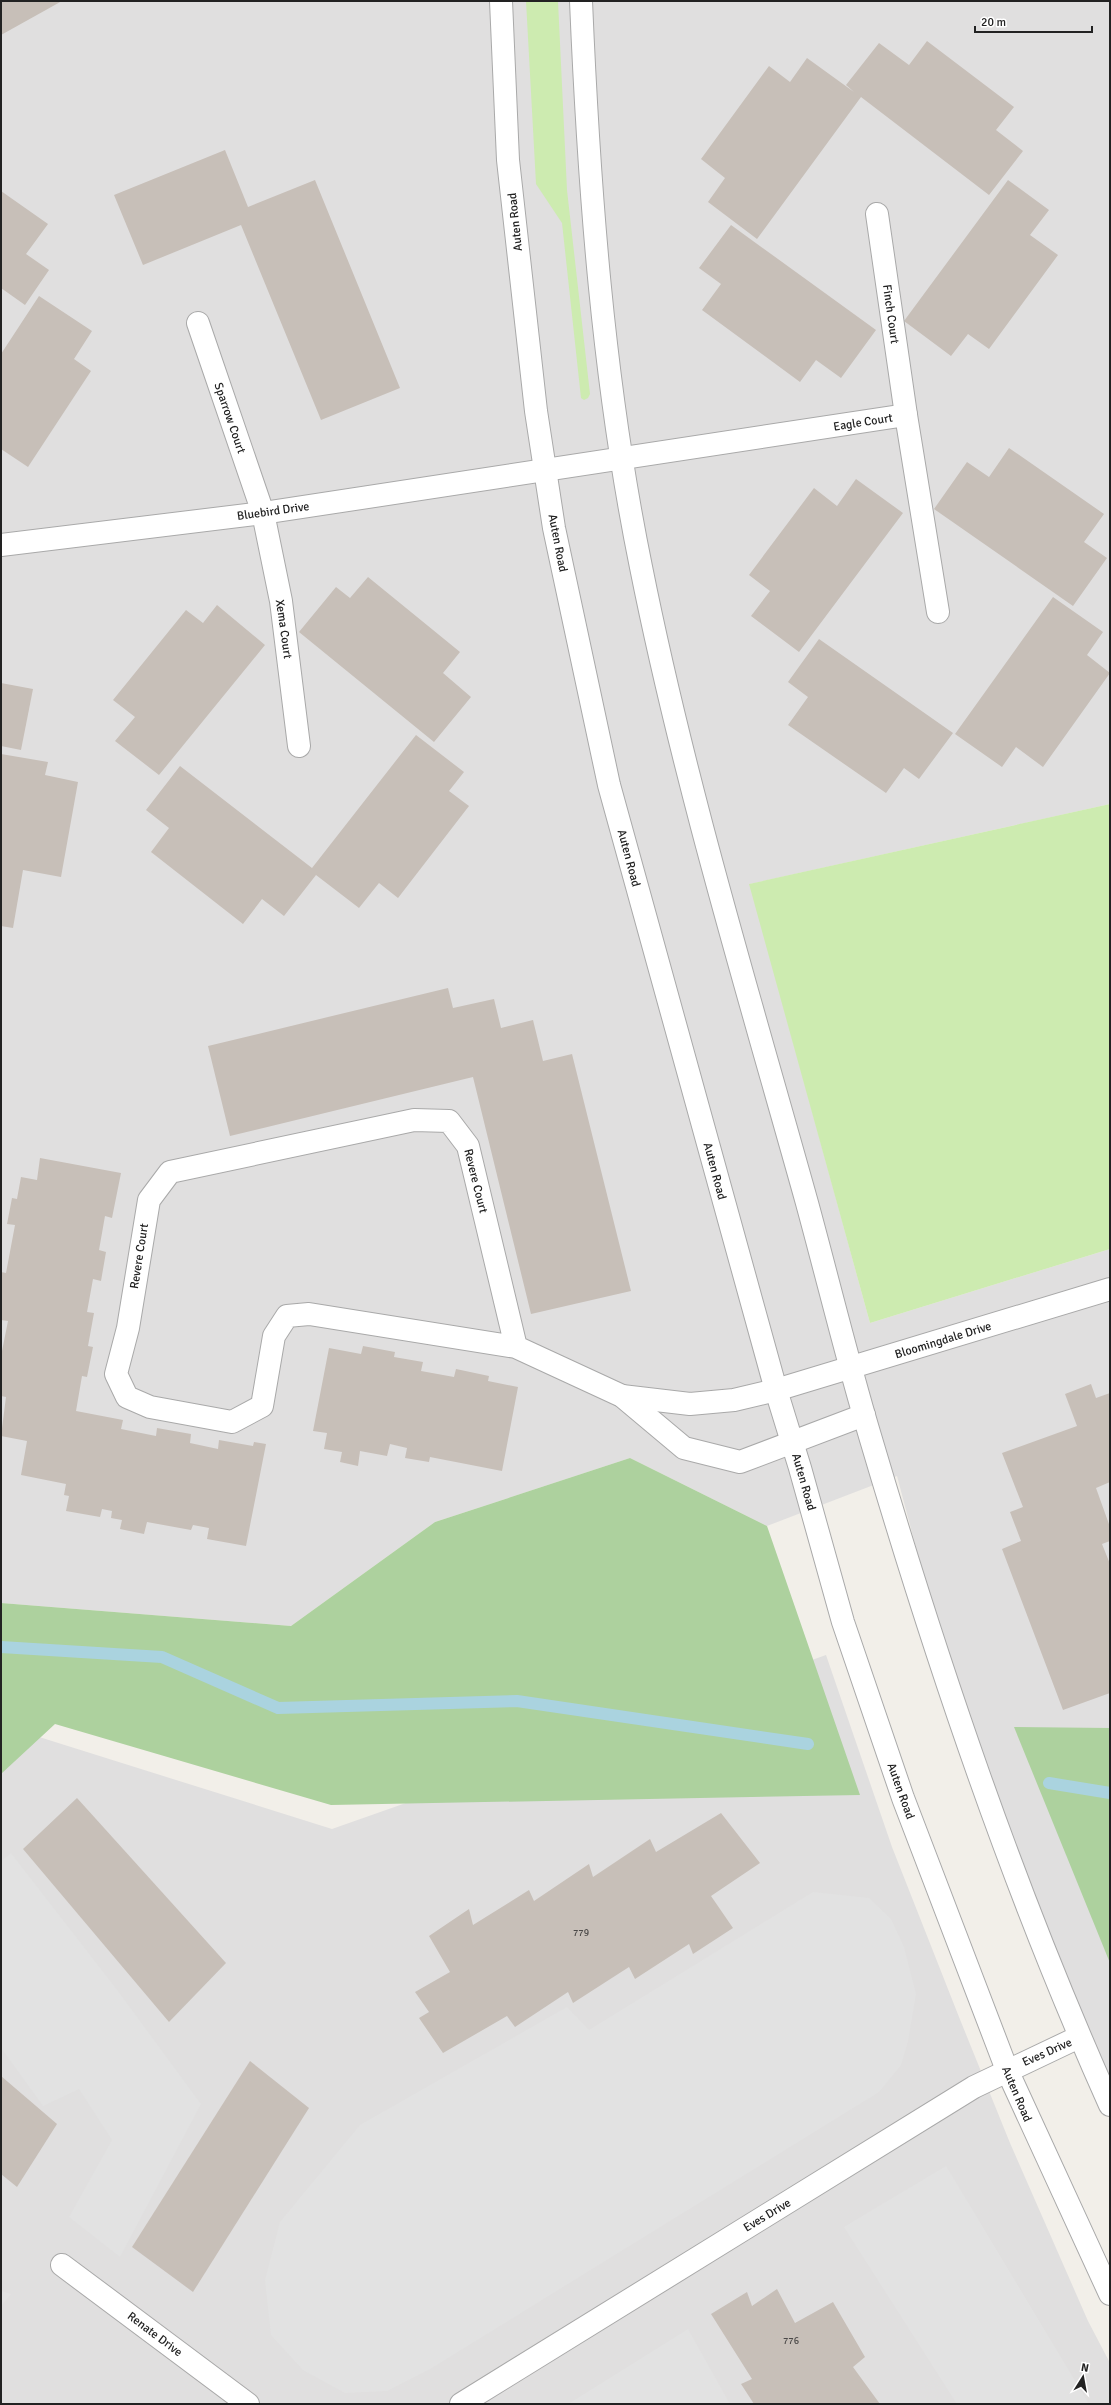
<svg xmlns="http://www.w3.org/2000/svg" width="1111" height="2405" font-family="Signika,sans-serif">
  <rect width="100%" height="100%" fill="#f2efe9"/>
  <g fill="#e0dfdf">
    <polygon points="1,1 1110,1 1110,804 750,884 870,1323 1110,1249 1110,2105 974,1766 897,1476 767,1526 630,1458 435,1522 291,1626 1,1603"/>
    <polygon points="826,1655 892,1847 959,2017 1010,2143 1088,2321 1110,2363 1110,2404 1,2404 1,1725 332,1829"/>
  </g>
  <g fill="#cdebb0">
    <polygon points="526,1 558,1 567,190 590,394 588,398 584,400 581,398 562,223 536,184"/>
    <polygon points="1110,804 1110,1249 870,1323 749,884"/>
  </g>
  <g fill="#add19e">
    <polygon points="630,1458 767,1526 860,1795 331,1805 55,1724 1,1774 1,1603 291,1626 435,1522"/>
    <polygon points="1014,1727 1110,1728 1110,1963"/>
  </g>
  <g fill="#e2e2e2">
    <polygon points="11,1853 118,1991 201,2104 120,2257 69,2217 112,2140 79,2089 43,2106 1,2048 1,1861"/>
    <polygon points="813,1892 869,1898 891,1919 904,1947 916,1994 908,2041 901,2065 879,2092 430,2369 387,2391 345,2393 303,2370 271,2335 265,2280 280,2222 360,2125 567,2007 589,2030"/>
    <polygon points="946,2166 1089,2404 957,2404 844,2227"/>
    <polygon points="1,2291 11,2294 1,2306"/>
    <polygon points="688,2329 730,2404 568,2404"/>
  </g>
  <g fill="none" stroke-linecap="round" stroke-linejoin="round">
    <g stroke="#aad3df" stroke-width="12">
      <polyline points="1,1647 162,1657 278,1708 517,1701 808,1744"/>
      <polyline points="1049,1783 1110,1793"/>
    </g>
  </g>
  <g fill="#c7bfb8">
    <polygon points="1,1 62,1 1,35"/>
    <polygon points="927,41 1014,107 996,130 1023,151 989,195 861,97 757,239 708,202 725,178 701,159 769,66 790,82 807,58 854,92 846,85 879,43 909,65"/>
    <polygon points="225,150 248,207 315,180 400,388 321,420 241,225 143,265 114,195"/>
    <polygon points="1008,180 1049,210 1030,235 1058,255 989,349 968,334 951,356 904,321"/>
    <polygon points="1,191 48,224 26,254 49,270 25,305 1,288"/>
    <polygon points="731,225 876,330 841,378 816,360 800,382 702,310 721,284 699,268"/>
    <polygon points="39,296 92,331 74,359 91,371 28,467 1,449 1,354"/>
    <polygon points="1009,448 1104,514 1084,542 1107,558 1073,606 934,509 967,462 989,477"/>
    <polygon points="856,479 903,513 799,652 751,616 770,591 749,575 814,488 837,506"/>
    <polygon points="368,577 460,652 443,673 471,697 434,742 299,632 336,587 350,598"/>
    <polygon points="1053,597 1103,632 1087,655 1110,673 1043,767 1016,747 1002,767 955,734"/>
    <polygon points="217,605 265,645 159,775 115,741 135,717 113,700 186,610 203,623"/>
    <polygon points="819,639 953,733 919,779 904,768 886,793 788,725 808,697 788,682"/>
    <polygon points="1,683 33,689 21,750 1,746"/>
    <polygon points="416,735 464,772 449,791 469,806 398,898 379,883 359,908 316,875 284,916 262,899 243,924 151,852 169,828 146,810 180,766 312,868"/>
    <polygon points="1,754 48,762 45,775 78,782 61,877 23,870 13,928 1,926"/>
    <polygon points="448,988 453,1008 494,999 501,1028 533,1020 543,1061 572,1054 631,1291 531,1314 473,1077 230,1136 208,1046"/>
    <polygon points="40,1158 121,1173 112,1218 105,1216 99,1250 106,1252 101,1281 93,1279 87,1312 94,1313 88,1346 93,1347 87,1377 82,1376 76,1411 123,1420 121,1429 156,1436 157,1428 191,1434 190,1443 218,1449 219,1440 253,1446 254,1442 266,1444 246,1546 207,1539 209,1528 193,1525 191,1530 147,1522 144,1534 120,1529 122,1520 111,1518 112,1511 102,1509 100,1517 66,1511 69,1496 64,1495 66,1484 21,1475 27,1441 1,1436 6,1397 1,1396 1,1356 8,1321 1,1320 1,1272 6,1273 15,1225 7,1224 12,1198 17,1199 21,1177 37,1180"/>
    <polygon points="363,1346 395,1352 394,1357 423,1362 421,1371 454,1377 456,1369 489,1376 488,1381 518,1387 502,1471 430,1457 429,1462 405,1458 407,1448 390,1444 387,1456 360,1451 358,1466 340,1462 342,1452 324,1449 327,1433 313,1431 329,1348 361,1354"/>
    <polygon points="1091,1384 1096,1398 1110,1393 1110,1482 1096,1488 1110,1527 1110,1541 1102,1544 1110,1564 1110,1693 1063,1710 1002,1549 1021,1541 1010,1512 1023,1507 1002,1453 1077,1426 1065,1394"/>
    <polygon points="77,1798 226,1963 169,2022 23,1849"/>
    <polygon points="721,1813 760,1863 711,1896 733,1928 693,1954 689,1944 635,1979 629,1967 573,2003 568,1992 515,2027 507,2016 443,2053 419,2018 429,2012 415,1992 450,1972 429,1936 469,1909 473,1925 529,1890 534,1901 589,1864 593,1877 650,1839 656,1852"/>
    <polygon points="250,2061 309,2108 193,2292 132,2247"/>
    <polygon points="1,2076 57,2124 17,2187 1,2174"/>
    <polygon points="777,2289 795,2323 833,2302 865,2357 853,2367 880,2404 754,2404 741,2384 752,2379 711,2314 747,2292 752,2306"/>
  </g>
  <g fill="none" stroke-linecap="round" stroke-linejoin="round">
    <defs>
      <g id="minor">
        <polyline points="501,1 508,160 536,411 554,528 609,785 776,1390 800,1468 843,1622 903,1798 1007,2070 1110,2294"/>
        <path d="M581 1C589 190 603 381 641 567 684 782 748 992 807 1203 828 1280 847 1359 870 1436 937 1663 1013 1889 1110 2105"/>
        <polyline points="877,214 906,415"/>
        <polyline points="198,323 263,513 281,601 299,746"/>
        <polyline points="1,545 263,513 906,415 938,612"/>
        <polyline points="516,1347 468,1146 449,1121 414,1120 170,1172 149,1200 128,1328 116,1374 127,1397 150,1407 232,1422 262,1406 274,1336 287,1316 309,1314 516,1347 622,1396 684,1448 740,1462 864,1415"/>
        <polyline points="622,1396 690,1404 734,1400 776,1390 1110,1289"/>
        <polyline points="62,2265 248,2404"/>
        <polyline points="461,2404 974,2087 1079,2037"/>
      </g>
    </defs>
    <use href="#minor" stroke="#a9a9a9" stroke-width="24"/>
    <use href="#minor" stroke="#fff" stroke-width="22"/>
  </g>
  <g text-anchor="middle" stroke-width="4" stroke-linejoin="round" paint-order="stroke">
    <g font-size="10" fill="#4b4948">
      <text x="581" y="1936">779</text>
      <text x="791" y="2344">776</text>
    </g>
    <g font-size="12" fill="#222" stroke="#fff">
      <text transform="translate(515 222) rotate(-96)" y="4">Auten Road</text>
      <text transform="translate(891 314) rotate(82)" y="4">Finch Court</text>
      <text transform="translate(230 418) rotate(71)" y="4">Sparrow Court</text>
      <text transform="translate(863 422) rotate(-9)" y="4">Eagle Court</text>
      <text transform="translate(273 511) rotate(-8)" y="4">Bluebird Drive</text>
      <text transform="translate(558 543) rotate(79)" y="4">Auten Road</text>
      <text transform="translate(284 629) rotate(82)" y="4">Xema Court</text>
      <text transform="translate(629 858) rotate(75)" y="4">Auten Road</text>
      <text transform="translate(715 1171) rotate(75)" y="4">Auten Road</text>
      <text transform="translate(476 1181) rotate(76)" y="4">Revere Court</text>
      <text transform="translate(139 1256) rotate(-81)" y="4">Revere Court</text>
      <text transform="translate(943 1340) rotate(-17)" y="4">Bloomingdale Drive</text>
      <text transform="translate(804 1482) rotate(74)" y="4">Auten Road</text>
      <text transform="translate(901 1791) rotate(70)" y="4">Auten Road</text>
      <text transform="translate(1047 2052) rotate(-24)" y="4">Eves Drive</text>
      <text transform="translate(1017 2094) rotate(67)" y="4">Auten Road</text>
      <text transform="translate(767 2215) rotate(-31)" y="4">Eves Drive</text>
      <text transform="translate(155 2334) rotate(37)" y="4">Renate Drive</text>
    </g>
  </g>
  <rect width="1111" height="2405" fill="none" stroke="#222222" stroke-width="4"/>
  <g transform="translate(1083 2377) rotate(11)" stroke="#ffffff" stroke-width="3" paint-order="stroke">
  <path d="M0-3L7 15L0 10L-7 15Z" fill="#222222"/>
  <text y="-6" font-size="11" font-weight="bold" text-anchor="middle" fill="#222222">N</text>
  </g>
  <path d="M975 26v6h117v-6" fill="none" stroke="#222222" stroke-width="2"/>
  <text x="981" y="26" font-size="12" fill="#222222" stroke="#ffffff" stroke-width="3" paint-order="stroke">20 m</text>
</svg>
